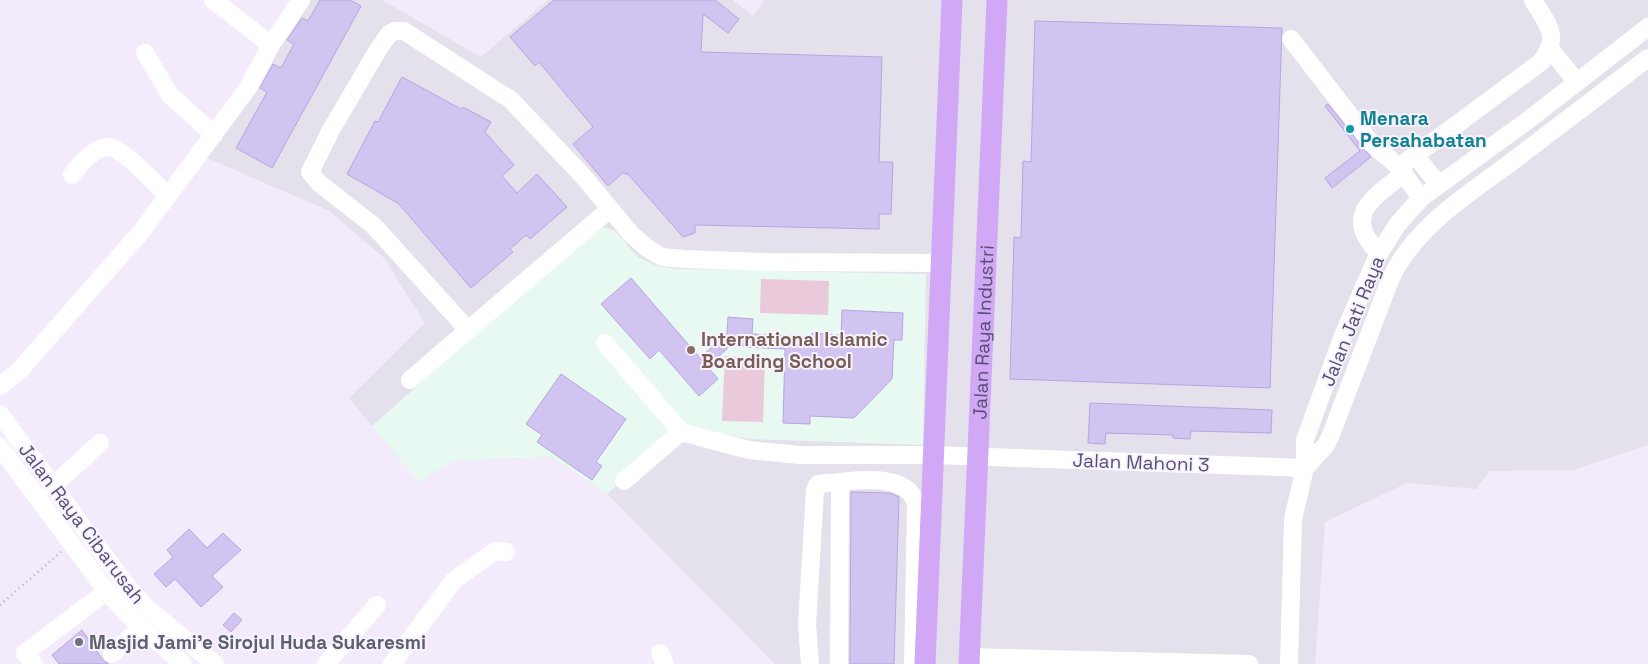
<svg xmlns="http://www.w3.org/2000/svg" width="1648" height="664" font-family="'Space Grotesk',sans-serif">
  <rect width="100%" height="100%" fill="#f3ebfc"/>
  <polygon fill="#e4e0ec" points="300,0 382,0 481,57 548,0 733,0 753,16 764,0 1648,0 1648,445 1573,470 1490,471 1476,489 1407,483 1325,522 1315,664 775,664 607,494 551,457 452,461 419,483 349,398 425,323 384,258 329,211 203,156"/>
  <polygon fill="#e7f9f0" points="604,227 615,231 638,257 657,266 677,269 926,274 923,445 749,439 685,427 607,494 551,457 452,461 419,483 372,426 591,232"/>
  <g fill="#e9c9da">
    <polygon points="761,279 829,281 828,315 760,313"/>
    <polygon points="725,356 765,358 763,422 722,421"/>
  </g>
  <g fill="#d1c4f0" stroke="#b6a5e2">
    <polygon points="320,0 350,0 361,6 272,168 236,148 267,92 260,88 273,64 281,68 294,44 287,40 302,18 308,21"/>
    <polygon points="554,0 715,0 739,19 728,33 703,14 701,52 882,57 879,162 893,162 891,214 879,214 879,229 695,225 695,233 683,237 627,173 626,175 624,172 608,186 573,144 593,127 539,62 535,66 510,37"/>
    <polygon points="1035,21 1282,28 1270,388 1010,379 1014,237 1021,238 1023,161 1031,162"/>
    <polygon points="402,77 461,109 463,107 491,122 485,132 514,165 502,176 517,193 537,174 567,207 530,239 526,235 510,249 513,252 471,288 399,204 347,174 375,121 378,122"/>
    <polygon points="1328,104 1371,157 1332,188 1325,178 1360,151 1325,106"/>
    <polygon points="631,278 700,358 727,333 728,317 753,319 752,334 812,337 812,333 841,335 842,310 903,313 902,340 894,340 892,379 854,418 810,416 810,424 783,423 785,349 744,347 737,339 708,367 718,379 699,396 659,350 650,359 601,304"/>
    <polygon points="561,374 626,419 596,462 602,466 592,480 537,442 542,435 526,424"/>
    <polygon points="1090,403 1272,410 1271,433 1191,431 1190,439 1173,438 1173,435 1106,433 1105,444 1088,443"/>
    <polygon points="851,492 890,493 899,497 894,664 850,664"/>
    <polygon points="189,529 207,548 223,533 241,550 212,576 223,587 201,607 175,579 166,587 154,574 173,557 167,550"/>
    <polygon points="234,613 242,620 231,632 223,625"/>
    <polygon points="82,630 104,661 109,664 59,664 52,655"/>
  </g>
  <g fill="none" stroke-linecap="round" stroke-linejoin="round">
    <polyline stroke="#b4a6d6" stroke-width="2.5" stroke-dasharray="1 4" stroke-linecap="butt" points="0,605 61,552"/>
    <g stroke="#fff" stroke-width="18">
      <polyline points="213,0 271,45"/>
      <polyline points="1291,39 1372,144 1399,167 1421,198"/>
      <polyline points="1550,49 1577,82"/>
      <polyline points="145,53 170,95 214,135"/>
      <polyline points="1415,155 1439,185"/>
      <path d="M1399 167 1541 62C1561 35 1548 26 1533 0"/>
      <path d="M72 175C80 164 94 148 108 147 121 146 157 185 167 196"/>
      <polyline points="610,209 468,330 374,226 319,183 310,172 331,130 379,48 389,34 395,31 404,31 511,100 582,175 631,234 647,248 662,257 684,259 766,262 941,263"/>
      <path d="M1379 253C1342 216 1372 199 1403 174"/>
      <polyline points="605,343 681,432 749,450 800,455 933,455 1305,468"/>
      <polyline points="410,380 468,330"/>
      <polyline points="0,386 19,371 141,232 248,88 271,45 301,0"/>
      <polyline points="0,414 126,585 147,608 215,664"/>
      <polyline points="0,447 103,586 128,615 183,664"/>
      <path d="M1305 468 1326 445 1330 437 1390 280C1415 225 1471 193 1518 157 1561 124 1605 91 1648 58"/>
      <polyline points="624,481 681,432"/>
      <polyline points="52,487 100,443"/>
      <polyline points="660,653 665,664"/>
      <polyline points="112,654 141,627"/>
      <polyline points="969,657 1249,664"/>
      <polyline points="34,664 25,653 107,591"/>
      <polyline points="326,664 377,605"/>
      <polyline points="392,664 454,580 495,551 506,552"/>
      <polyline points="810,664 807,625 815,490 818,484 840,482"/>
      <path d="M839 664 840 482C864 479 909 475 916 504L913 664"/>
      <polyline points="1289,664 1293,519 1305,468 1305,440 1342,338 1377,257 1397,225 1421,198 1527,121 1648,27"/>
    </g>
    <g stroke="#d1a8f6" stroke-width="21">
      <polyline points="925,664 952,0"/>
      <path id="s1" d="M969 664 997 0"/>
    </g>
  </g>
  <circle fill="#0f9aa8" stroke="#f8f2fe" stroke-width="2" cx="1350" cy="129" r="5"/>
  <circle fill="#8d6e63" stroke="#f8f2fe" stroke-width="2" cx="691" cy="350" r="5"/>
  <circle fill="#6b7280" stroke="#f8f2fe" stroke-width="2" cx="79" cy="642" r="5"/>
  <g text-anchor="middle" stroke-width="4" stroke-linejoin="round" paint-order="stroke">
    <g font-size="19" font-weight="bold" fill="#0d838f" stroke="#f8f2fe" text-anchor="start">
      <text x="1360" y="125">Menara<tspan x="1360" dy="22">Persahabatan</tspan></text>
    </g>
    <g font-size="19" fill="#584f76" stroke="#f8f2fe">
      <text transform="translate(1352 321) rotate(-68)" y="7">Jalan Jati Raya</text>
      <text dy="7" stroke="none"><textPath href="#s1" startOffset="332">Jalan Raya Industri</textPath></text>
      <text transform="translate(1141 462) rotate(2)" y="7">Jalan Mahoni 3</text>
      <text transform="translate(82 523) rotate(53)" y="7">Jalan Raya Cibarusah</text>
    </g>
    <g font-size="19" font-weight="bold" fill="#785e54" stroke="#f8f2fe" text-anchor="start">
      <text x="701" y="346">International Islamic<tspan x="701" dy="22">Boarding School</tspan></text>
    </g>
    <g font-size="19" font-weight="bold" fill="#5b616d" stroke="#f8f2fe" text-anchor="start">
      <text x="89" y="649">Masjid Jami'e Sirojul Huda Sukaresmi</text>
    </g>
  </g>
</svg>
